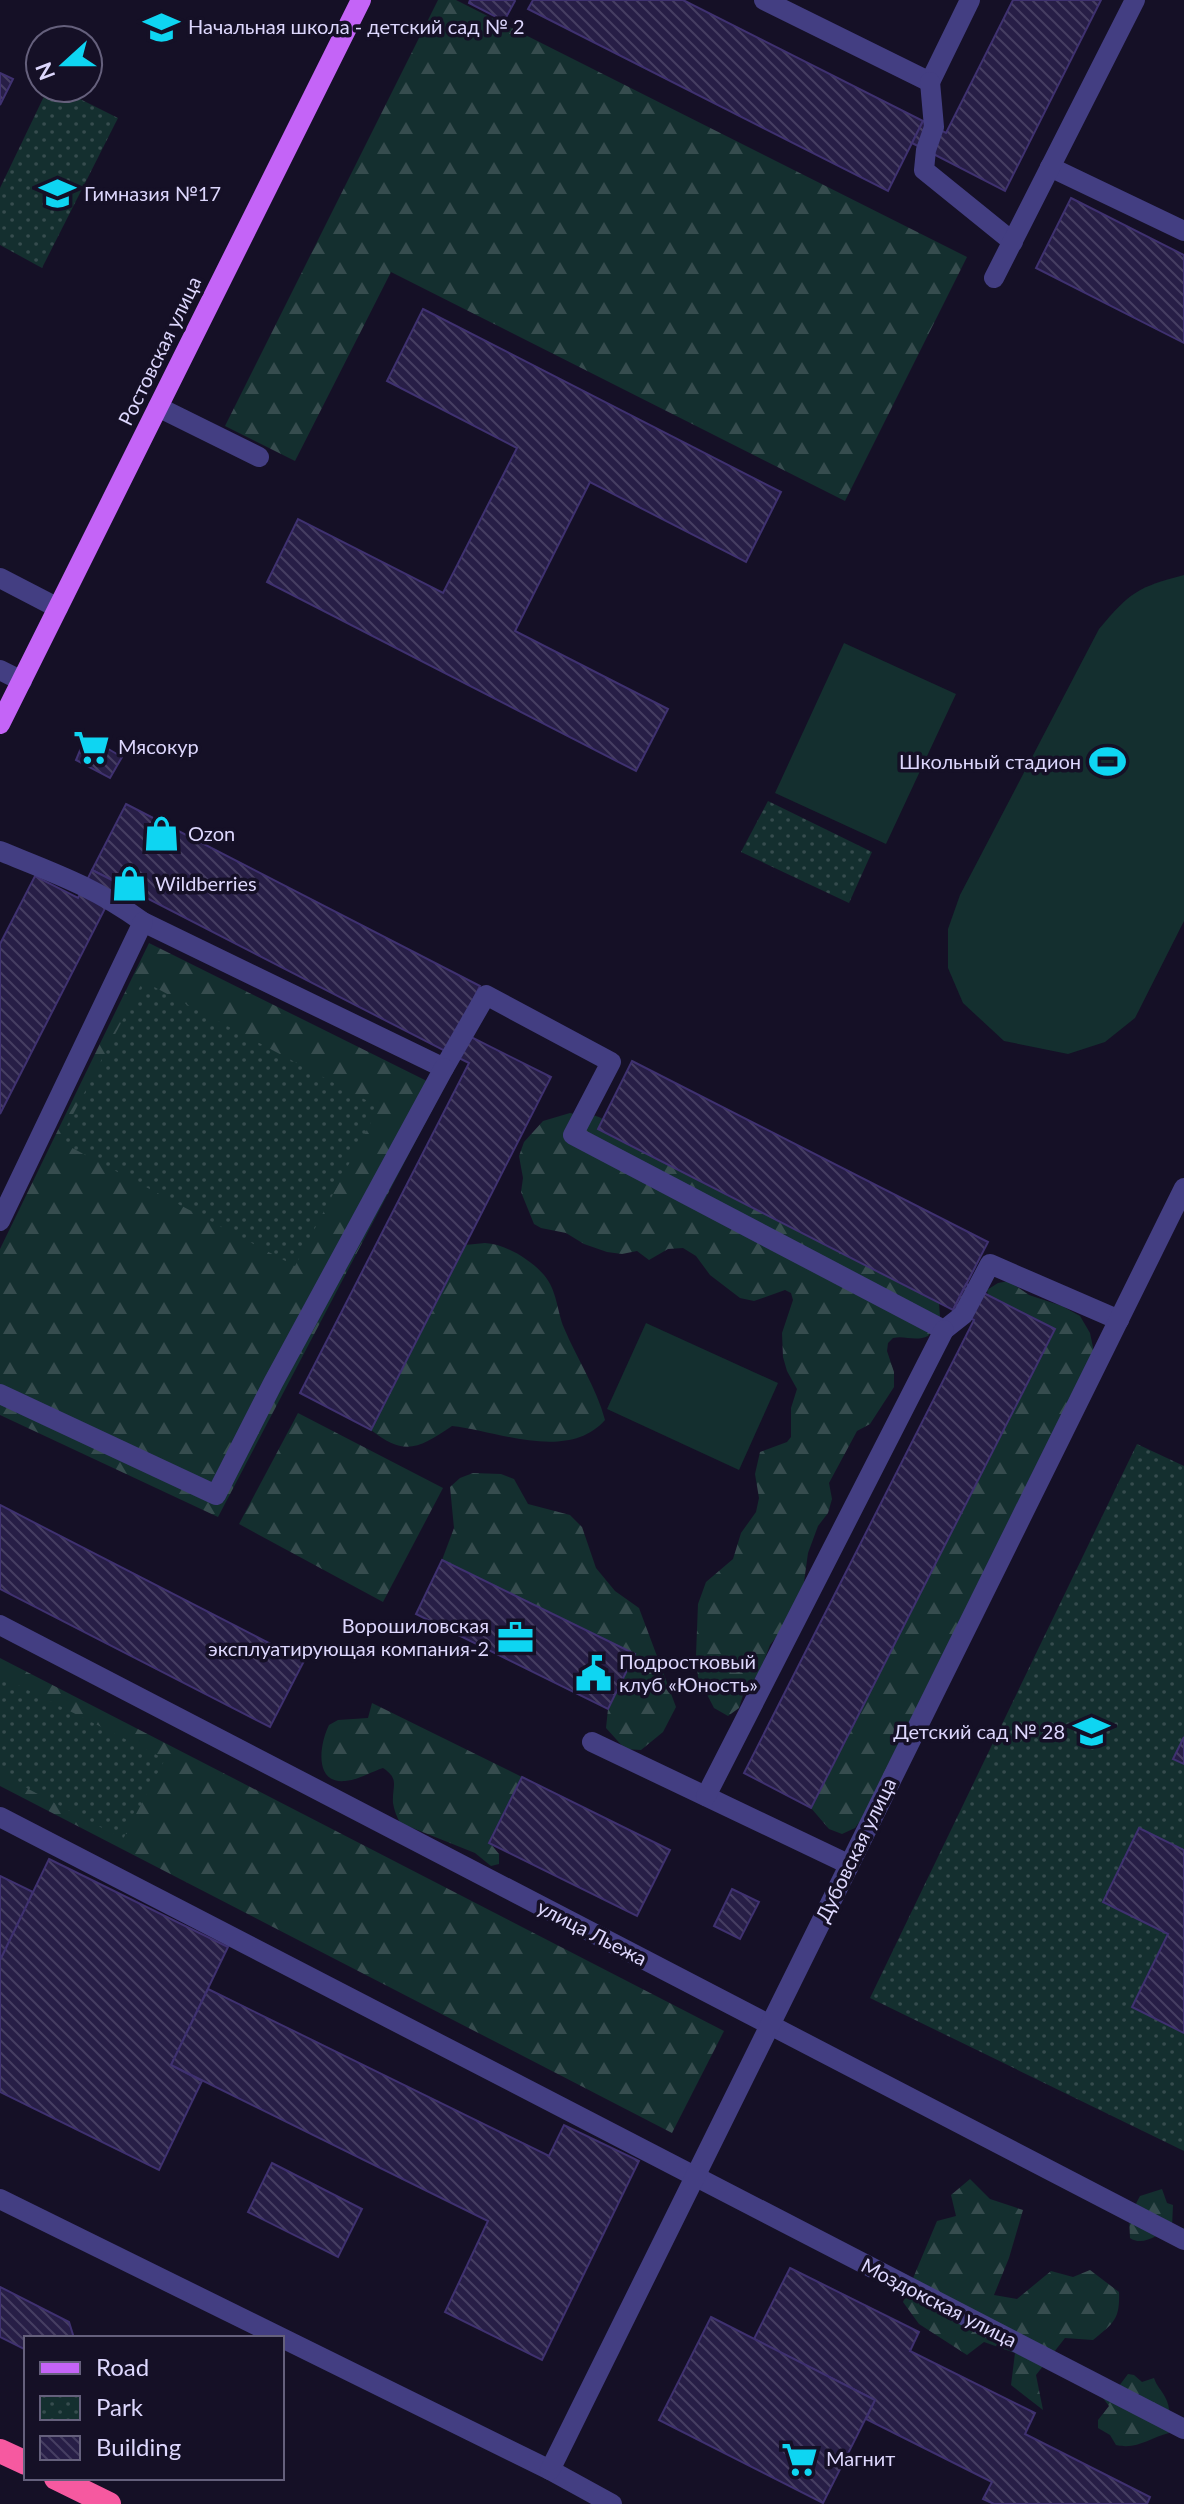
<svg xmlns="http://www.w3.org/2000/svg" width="1184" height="2504" font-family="Lato,sans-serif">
  <defs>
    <pattern id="forest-firs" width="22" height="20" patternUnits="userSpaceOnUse" patternTransform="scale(2)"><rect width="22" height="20" fill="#142f2f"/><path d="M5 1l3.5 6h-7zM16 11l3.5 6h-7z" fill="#364c4e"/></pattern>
    <pattern id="park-dots" width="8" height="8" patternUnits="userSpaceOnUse" patternTransform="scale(2)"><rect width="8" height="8" fill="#142f2f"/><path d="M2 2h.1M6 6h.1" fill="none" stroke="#364c4e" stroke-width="1.8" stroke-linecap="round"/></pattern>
    <pattern id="building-back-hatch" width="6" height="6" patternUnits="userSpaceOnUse" patternTransform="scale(2)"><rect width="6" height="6" fill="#271e46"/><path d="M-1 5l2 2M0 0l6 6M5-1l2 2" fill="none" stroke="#463e62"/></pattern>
  </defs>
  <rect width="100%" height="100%" fill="#151026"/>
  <g fill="#142f2f">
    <path d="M1184 575V921L1135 1018 1105 1042 1068 1054 1004 1041 963 1003 948 968V929L960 895 1099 629C1130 592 1138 587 1184 575Z"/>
    <polygon points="844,643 956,694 886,844 775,793"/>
    <polygon points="646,1323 778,1383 739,1470 607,1409"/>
  </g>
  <g fill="url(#forest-firs)">
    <polygon points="438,0 456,0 967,257 845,501 391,272 295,461 225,426"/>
    <polygon points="149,943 443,1089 218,1517 0,1415 0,1249"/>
    <path d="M570 1113C582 1117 592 1112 603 1119L598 1129 939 1303 940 1318 928 1336C915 1342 905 1335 893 1338L888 1343 887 1351 894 1372V1387L870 1424 857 1431 829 1483 832 1499 828 1513 818 1526 808 1553 804 1582 797 1611 770 1645 760 1671 743 1695 739 1708 728 1716 714 1708 698 1677 696 1655 698 1604 706 1582 733 1559 741 1533 756 1512 759 1498 755 1474 760 1452 787 1442 791 1437V1408L797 1389 787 1371 783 1357 782 1333 793 1300 791 1293 785 1290 754 1301 740 1298 710 1275 696 1256 683 1248 668 1249 649 1260 637 1251 622 1254 607 1252 584 1244 566 1233 541 1228 534 1224 521 1192 523 1178 519 1156 524 1142 543 1121Z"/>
    <path d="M485 1243C505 1244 530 1259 544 1275 557 1290 557 1311 564 1328 577 1359 596 1387 605 1420 568 1462 498 1431 452 1426 419 1448 405 1457 371 1430L465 1245Z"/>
    <polygon points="1009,1281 1029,1295 1062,1306 1080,1316 1090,1333 1096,1362 863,1817 855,1828 842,1834 829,1829 811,1808 1054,1329 988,1295 987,1290 998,1283"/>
    <polygon points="298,1413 443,1488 383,1602 239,1524"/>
    <polygon points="473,1473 501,1474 514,1479 528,1504 570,1515 582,1527 596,1568 615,1591 639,1608 676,1707 663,1732 641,1750 625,1749 606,1728 608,1709 634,1654 442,1560 454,1528 450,1487 460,1478"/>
    <polygon points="0,1658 724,2031 672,2133 0,1786"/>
    <path d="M372 1703 522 1777 490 1843 499 1854V1864L491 1866 475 1853 400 1823C397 1817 394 1810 393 1803 392 1786 400 1779 383 1768 371 1772 358 1780 345 1781 313 1784 320 1743 329 1725L338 1720 368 1718Z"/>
    <path d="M970 2179 990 2199 1023 2210 1009 2258 994 2295 1017 2299 1051 2271 1073 2277 1090 2270 1119 2292C1120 2319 1114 2323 1093 2340L1065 2338 1036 2375 1043 2410 1011 2385 1015 2353 984 2342 967 2355 919 2324 903 2302 937 2221 956 2216 951 2195Z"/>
    <path d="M1162 2189 1167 2203 1173 2205 1172 2227C1159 2234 1143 2247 1130 2238L1129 2217 1140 2196Z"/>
    <path d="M1128 2374 1134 2375 1142 2382 1154 2378C1157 2387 1161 2389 1165 2397 1171 2407 1170 2422 1169 2433 1149 2438 1137 2450 1116 2445L1110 2435 1098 2428V2420L1109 2406 1100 2394 1119 2386Z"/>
  </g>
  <g fill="url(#park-dots)">
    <polygon points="48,88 58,88 118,118 42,268 0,245 0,188"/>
    <polygon points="768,801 872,852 849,903 741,852"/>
    <polygon points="143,981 379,1107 295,1266 59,1141"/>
    <polygon points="1137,1444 1184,1466 1184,2151 870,1998"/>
    <polygon points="0,1676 165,1759 123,1839 0,1774"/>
  </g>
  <g fill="url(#building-back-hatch)" stroke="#3f3170" stroke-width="2">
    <polygon points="470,0 514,0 515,1 504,21 469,3"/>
    <polygon points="533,0 683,0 923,121 888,191 528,9"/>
    <polygon points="1013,0 1101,0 1005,191 912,143 923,121 946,133"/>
    <polygon points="0,73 13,79 0,105"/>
    <polygon points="1071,198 1184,255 1184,343 1036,268"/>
    <polygon points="423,309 781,492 746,562 590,482 515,631 668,709 636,771 267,582 298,519 443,593 517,448 387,381"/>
    <polygon points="86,736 122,757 110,778 76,760"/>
    <polygon points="126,804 480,986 447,1052 92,870"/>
    <polygon points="92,870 118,883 0,1114 0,944 35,876 78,898"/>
    <polygon points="457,1030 551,1077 371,1430 300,1393 469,1063 447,1052"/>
    <polygon points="632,1061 988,1242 953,1310 598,1129"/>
    <polygon points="966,1284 1055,1329 811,1808 744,1773 974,1320 953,1310"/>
    <polygon points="0,1505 304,1661 270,1727 0,1589"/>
    <polygon points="442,1560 635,1654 608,1709 416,1614"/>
    <polygon points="1184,1737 1184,1764 1173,1759"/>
    <polygon points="522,1777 670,1850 637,1916 489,1843"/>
    <polygon points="1139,1828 1184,1850 1184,2033 1132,2007 1168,1934 1103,1902"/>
    <polygon points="49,1859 228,1947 171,2065 202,2081 159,2170 0,2092 0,1960"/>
    <polygon points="0,1876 33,1892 0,1960"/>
    <polygon points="732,1889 759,1902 740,1939 714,1926"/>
    <polygon points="208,1989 549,2156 564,2125 639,2161 542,2360 445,2312 488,2221 171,2065"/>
    <polygon points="272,2163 362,2209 338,2257 248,2212"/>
    <polygon points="790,2268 919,2332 910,2351 1035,2413 1025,2434 1150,2497 1147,2504 994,2504 983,2499 992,2482 866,2419 875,2400 754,2339"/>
    <polygon points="0,2287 69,2322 74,2338 26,2338 26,2350 0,2337"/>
    <polygon points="711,2317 875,2400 823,2503 659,2420"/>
  </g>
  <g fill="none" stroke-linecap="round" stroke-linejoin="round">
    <g stroke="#433e82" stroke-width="20">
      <polyline points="764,0 930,82 970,0"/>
      <polyline points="930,82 934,127 926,150 924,170 1013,242"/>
      <polyline points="1050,167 1184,231"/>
      <polyline points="994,278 1135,0"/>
      <polyline points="158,407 259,457"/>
      <polyline points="0,578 58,608"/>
      <polyline points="0,670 22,681"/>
      <path d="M0 851C54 873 95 887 143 922L444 1068 486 995 611 1062 573 1135 944 1330 963 1315 990 1264 1119 1320"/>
      <polyline points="0,1221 143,922"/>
      <polyline points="0,1394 216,1495 273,1383 444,1068"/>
      <polyline points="0,1625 1184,2240"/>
      <polyline points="592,1742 848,1864 848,1868"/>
      <polyline points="706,1796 944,1330"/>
      <polyline points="0,1817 1184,2429"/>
      <polyline points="0,2199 550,2470 612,2504"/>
      <polyline points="550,2470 1184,1188"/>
    </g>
    <polyline stroke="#c464f7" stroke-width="20" points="0,724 361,0"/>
    <g stroke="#f659a0" stroke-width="24">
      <polyline points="0,2451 26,2463"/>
      <polyline points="56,2478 109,2504"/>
    </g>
  </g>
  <defs>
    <symbol id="school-bare" viewBox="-9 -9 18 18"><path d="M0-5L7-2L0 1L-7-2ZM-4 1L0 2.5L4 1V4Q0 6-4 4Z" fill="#0ed5f2" stroke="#151026" stroke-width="2.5" paint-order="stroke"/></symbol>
    <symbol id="supermarket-bare" viewBox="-9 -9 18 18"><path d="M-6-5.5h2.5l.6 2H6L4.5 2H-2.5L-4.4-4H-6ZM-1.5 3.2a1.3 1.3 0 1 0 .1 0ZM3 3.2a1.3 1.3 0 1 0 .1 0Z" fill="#0ed5f2" stroke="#151026" stroke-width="2.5" paint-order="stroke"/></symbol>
    <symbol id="stadium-bare" viewBox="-9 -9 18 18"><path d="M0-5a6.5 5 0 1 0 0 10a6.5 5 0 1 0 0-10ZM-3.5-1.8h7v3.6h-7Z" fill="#0ed5f2" stroke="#151026" stroke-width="2.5" paint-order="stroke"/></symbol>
    <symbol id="shop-bare" viewBox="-9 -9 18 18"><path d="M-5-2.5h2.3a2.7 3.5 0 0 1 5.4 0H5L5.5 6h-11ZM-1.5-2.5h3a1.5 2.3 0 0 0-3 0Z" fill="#0ed5f2" stroke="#151026" stroke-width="2.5" paint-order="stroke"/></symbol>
    <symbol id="office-bare" viewBox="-9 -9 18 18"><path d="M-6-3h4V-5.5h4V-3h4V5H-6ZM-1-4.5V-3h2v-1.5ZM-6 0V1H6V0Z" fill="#0ed5f2" stroke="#151026" stroke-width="2.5" paint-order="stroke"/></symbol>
    <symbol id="civic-bare" viewBox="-9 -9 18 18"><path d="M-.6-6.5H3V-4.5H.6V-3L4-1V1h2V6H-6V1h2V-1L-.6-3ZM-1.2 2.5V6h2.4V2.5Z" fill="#0ed5f2" stroke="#151026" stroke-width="2.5" paint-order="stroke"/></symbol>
  </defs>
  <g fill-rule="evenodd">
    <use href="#school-bare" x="136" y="2" width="51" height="51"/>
    <use href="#school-bare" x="32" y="168" width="51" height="51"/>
    <use href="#supermarket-bare" x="66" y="722" width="51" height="51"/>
    <use href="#stadium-bare" x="1082" y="736" width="51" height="51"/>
    <use href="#shop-bare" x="136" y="808" width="51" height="51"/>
    <use href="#shop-bare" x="104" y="858" width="51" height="51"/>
    <use href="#office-bare" x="490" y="1612" width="51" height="51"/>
    <use href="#civic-bare" x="568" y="1648" width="51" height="51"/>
    <use href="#school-bare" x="1066" y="1706" width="51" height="51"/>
    <use href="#supermarket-bare" x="774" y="2434" width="51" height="51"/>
  </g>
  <g text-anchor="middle" stroke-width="7" stroke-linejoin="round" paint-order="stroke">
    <g font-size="20" fill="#ddd7fd" stroke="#151026" text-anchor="start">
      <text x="188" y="34">Начальная школа - детский сад № 2</text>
      <text x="84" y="201">Гимназия №17</text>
      <text x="118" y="754">Мясокур</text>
      <text x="1081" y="769" text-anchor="end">Школьный стадион</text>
      <text x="188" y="841">Ozon</text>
      <text x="155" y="891">Wildberries</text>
      <text x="489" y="1633" text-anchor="end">Ворошиловская<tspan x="489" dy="23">эксплуатирующая компания-2</tspan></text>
      <text x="619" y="1669">Подростковый<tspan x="619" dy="23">клуб «Юность»</tspan></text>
      <text x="1065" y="1739" text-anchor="end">Детский сад № 28</text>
      <text x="826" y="2466">Магнит</text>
    </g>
    <g font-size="20" fill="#ddd7fd" stroke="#151026">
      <text transform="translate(160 351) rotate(-64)" y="7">Ростовская улица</text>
      <text transform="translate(856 1850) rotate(-64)" y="7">Дубовская улица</text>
      <text transform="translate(592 1933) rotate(27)" y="7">улица Льежа</text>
      <text transform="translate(939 2303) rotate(27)" y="7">Моздокская улица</text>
    </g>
  </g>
  <rect x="24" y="2336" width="260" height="144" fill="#151026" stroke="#65607c" stroke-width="2"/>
  <rect x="40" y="2362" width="40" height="12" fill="#c464f7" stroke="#65607c" stroke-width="2"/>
  <text x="96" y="2376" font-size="24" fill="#ddd7fd">Road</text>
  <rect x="40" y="2396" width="40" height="24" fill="url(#park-dots)" stroke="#65607c" stroke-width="2"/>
  <text x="96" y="2416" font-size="24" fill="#ddd7fd">Park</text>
  <rect x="40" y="2436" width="40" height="24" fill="url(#building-back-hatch)" stroke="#65607c" stroke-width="2"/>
  <text x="96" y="2456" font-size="24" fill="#ddd7fd">Building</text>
  <g transform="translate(64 64) rotate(249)"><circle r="38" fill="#151026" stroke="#65607c" stroke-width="2"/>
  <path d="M0-6L14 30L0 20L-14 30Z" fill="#0ed5f2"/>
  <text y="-12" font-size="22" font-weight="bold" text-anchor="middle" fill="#ddd7fd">N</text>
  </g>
</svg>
